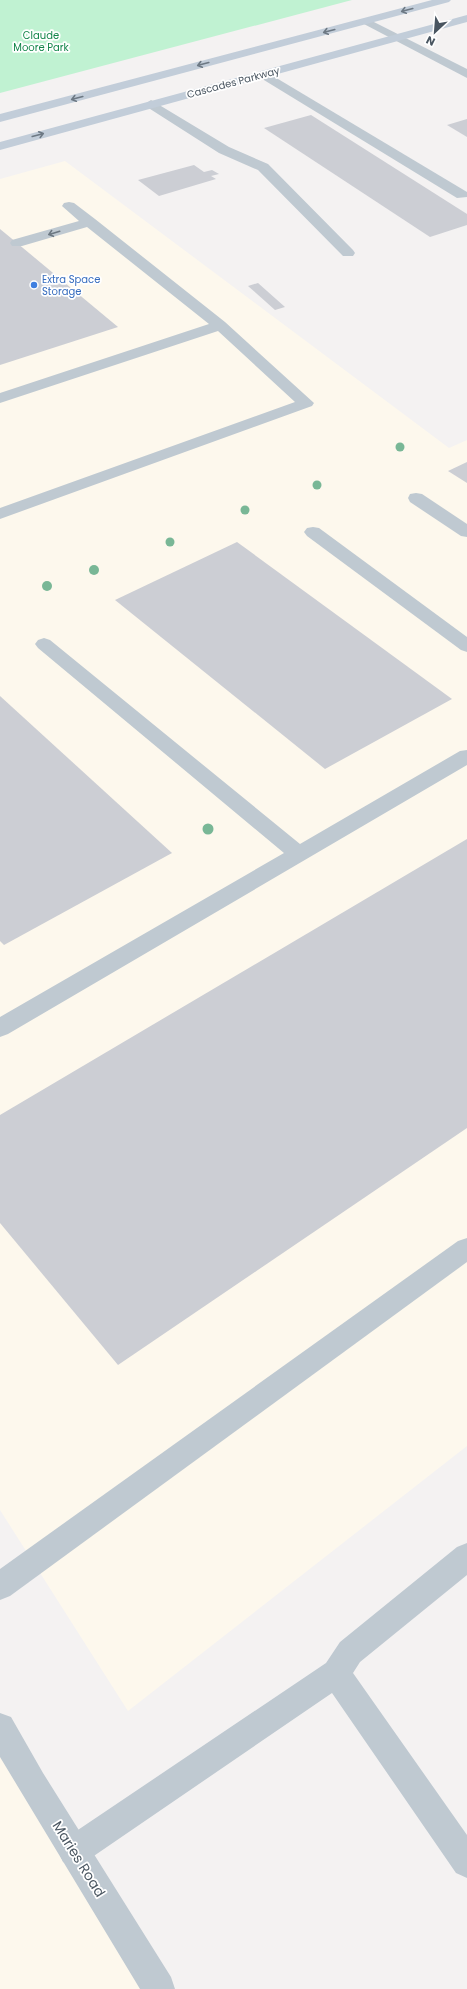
<svg xmlns="http://www.w3.org/2000/svg" width="467" height="1989" font-family="Poppins,sans-serif">
  <rect width="100%" height="100%" fill="#f4f2f2"/>
  <g fill="#fdf8ed">
    <polygon points="65,161 449,448 467,440 467,1446 128,1711 0,1510 0,179"/>
    <polygon points="0,1728 159,1989 0,1989"/>
  </g>
  <polygon fill="#c0f2d2" points="0,0 352,0 0,93"/>
  <g fill="#ccced4">
    <polygon points="311,115 467,214 467,225 430,237 264,128"/>
    <polygon points="467,119 467,137 447,125"/>
    <polygon points="194,165 204,172 212,170 219,174 211,176 216,179 159,196 138,180"/>
    <polygon points="0,229 17,243 118,327 0,365"/>
    <polygon points="258,283 285,307 275,310 248,286"/>
    <polygon points="467,462 467,483 448,471"/>
    <polygon points="237,542 452,699 325,769 115,600"/>
    <polygon points="0,696 172,853 4,945 0,941"/>
    <polygon points="467,839 467,1128 118,1365 0,1223 0,1115"/>
  </g>
  <g fill="none" stroke-linecap="round" stroke-linejoin="round">
    <g fill="#bfc9d1" fill-rule="evenodd">
      <polygon points="366,18 467,69 467,78 362,23 360,21"/>
      <polygon points="263,70 467,192 467,197 457,198 259,77 257,74"/>
      <polygon points="151,100 229,147 268,164 353,250 355,253 353,256 343,256 258,170 219,153 147,107 145,104"/>
      <polygon points="69,202 74,203 95,219 225,322 314,403 312,406 0,519 0,508 295,402 218,331 0,403 0,393 209,324 87,227 22,246 12,246 10,243 12,240 79,221 62,206 64,203"/>
      <polygon points="416,493 422,494 467,524 467,537 461,536 410,502 408,498 410,494"/>
      <polygon points="313,527 319,528 467,637 467,652 461,650 307,536 304,532 307,528"/>
      <polygon points="44,638 50,640 300,844 460,751 467,750 467,765 8,1034 0,1037 0,1017 284,853 38,648 35,644 38,640"/>
      <polygon points="467,1238 467,1262 10,1596 0,1600 0,1569 458,1241"/>
      <polygon points="467,1543 467,1575 360,1662 353,1673 467,1835 467,1878 456,1873 332,1693 85,1862 74,1867 63,1862 58,1851 63,1840 326,1663 340,1642 457,1547"/>
    </g>
    <polygon fill="#bfc9d1" fill-rule="evenodd" points="0,1713 11,1717 43,1773 171,1977 175,1989 140,1989 0,1757"/>
    <g fill="#c2cdd9" fill-rule="evenodd">
      <polygon points="432,0 451,0 449,2 0,122 0,114"/>
      <polygon points="467,15 467,22 0,150 0,142"/>
    </g>
  </g>
  <g fill="#79b796">
    <circle cx="400" cy="447" r="4.5"/>
    <circle cx="317" cy="485" r="4.5"/>
    <circle cx="245" cy="510" r="4.5"/>
    <circle cx="170" cy="542" r="4.5"/>
    <circle cx="94" cy="570" r="5"/>
    <circle cx="47" cy="586" r="5"/>
    <circle cx="208" cy="829" r="5.5"/>
  </g>
  <defs><path id="oneway-shaft" d="M-6 0H5M1.5-3L5.5 0L1.5 3" fill="none" stroke-width="1.6" stroke-linecap="round" stroke-linejoin="round"/></defs>
  <g stroke="#6d7984">
    <use href="#oneway-shaft" transform="translate(407 10) rotate(165)"/>
    <use href="#oneway-shaft" transform="translate(329 31) rotate(165)"/>
    <use href="#oneway-shaft" transform="translate(203 64) rotate(165)"/>
    <use href="#oneway-shaft" transform="translate(77 98) rotate(165)"/>
    <use href="#oneway-shaft" transform="translate(38 135) rotate(-15)"/>
  </g>
  <use stroke="#6c7882" href="#oneway-shaft" transform="translate(54 233) rotate(163)"/>
  <circle fill="#3f7fe0" stroke="#fff" stroke-width="1.5" cx="34" cy="285" r="4"/>
  <g text-anchor="middle" stroke-width="3.5" stroke-linejoin="round" paint-order="stroke">
    <g font-size="10" fill="#14864b" stroke="#fff">
      <text x="41" y="39">Claude<tspan x="41" dy="12">Moore Park</tspan></text>
    </g>
    <g font-size="10" fill="#495560" stroke="#fff">
      <text transform="translate(233 82) rotate(-15)" y="4">Cascades Parkway</text>
    </g>
    <g font-size="10" fill="#366cbe" stroke="#fff" text-anchor="start">
      <text x="42" y="283">Extra Space<tspan x="42" dy="12">Storage</tspan></text>
    </g>
    <g font-size="14" fill="#495560" stroke="#fff">
      <text transform="translate(79 1859) rotate(58)" y="5">Maries Road</text>
    </g>
  </g>
  <g transform="translate(435 32) rotate(206)" stroke="#ffffff" stroke-width="3" paint-order="stroke">
  <path d="M0-3L7 15L0 10L-7 15Z" fill="#495560"/>
  <text y="-6" font-size="11" font-weight="bold" text-anchor="middle" fill="#495560">N</text>
  </g>
</svg>
